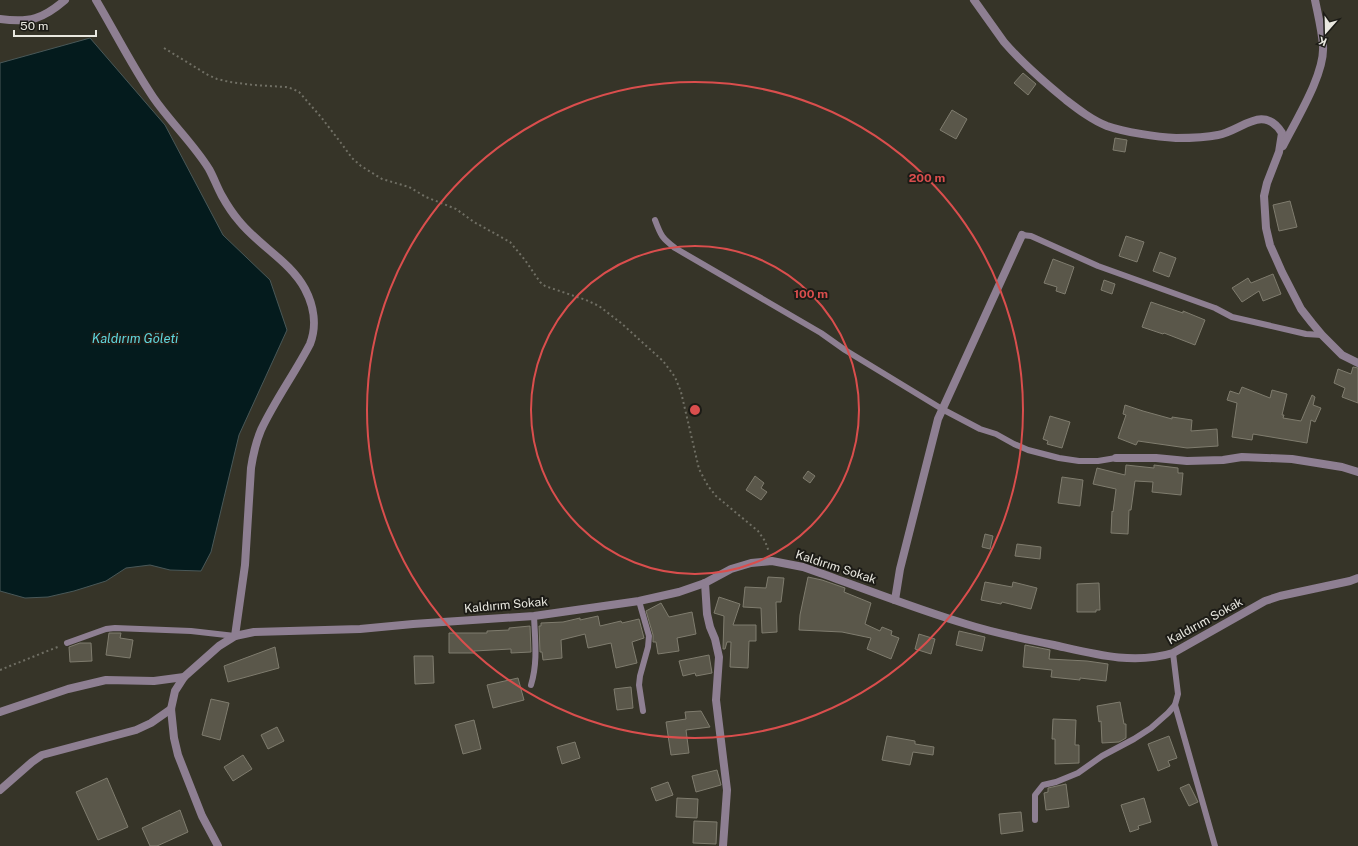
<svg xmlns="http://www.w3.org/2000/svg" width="1358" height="846" font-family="'Public Sans',sans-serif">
  <rect width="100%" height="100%" fill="#363428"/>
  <polygon fill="#041b1d" stroke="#495858" points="90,38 165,125 223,235 270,280 287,330 239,435 211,552 201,571 170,570 150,565 126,568 106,581 74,591 48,597 25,598 0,591 0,63"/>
  <g fill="#5a574a" stroke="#7f7c6e">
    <polygon points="1023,73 1036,84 1028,95 1014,83"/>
    <polygon points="952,110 967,119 956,139 940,130"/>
    <polygon points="1115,138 1127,140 1125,152 1113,150"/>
    <polygon points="1290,201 1297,227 1279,231 1273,205"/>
    <polygon points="1126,236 1144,242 1137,262 1119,256"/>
    <polygon points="1160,252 1176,258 1169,277 1153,271"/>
    <polygon points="1053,259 1074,267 1065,294 1056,291 1057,287 1044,283"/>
    <polygon points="1273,274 1281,294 1263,301 1259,291 1242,302 1232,288 1248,278 1251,283"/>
    <polygon points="1104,280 1115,284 1112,294 1101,290"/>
    <polygon points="1151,302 1183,313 1183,311 1205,320 1195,345 1164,333 1163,334 1142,327"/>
    <polygon points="1353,367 1358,368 1358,403 1342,397 1345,388 1334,383 1338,369 1351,374"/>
    <polygon points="1242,387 1270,398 1272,390 1287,394 1282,415 1284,415 1283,418 1301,421 1312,395 1315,397 1313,405 1321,408 1315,422 1311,420 1307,443 1253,434 1252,440 1232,437 1237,403 1227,400 1230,391 1239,394"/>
    <polygon points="1125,405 1143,411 1172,419 1172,417 1192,420 1191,431 1217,429 1218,446 1187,448 1138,441 1136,445 1118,438 1126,415 1123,414"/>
    <polygon points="1050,416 1070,422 1062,448 1047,444 1048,441 1043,439"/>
    <polygon points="1126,465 1154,468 1154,465 1178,468 1178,473 1183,473 1181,495 1152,492 1153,482 1135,481 1131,510 1129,510 1128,534 1111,533 1112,511 1113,512 1116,489 1093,484 1097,468 1125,475"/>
    <polygon points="808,471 815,476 810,483 803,478"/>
    <polygon points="755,476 764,483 761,488 767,492 761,500 746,490"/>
    <polygon points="1062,477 1083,480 1080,506 1058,503"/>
    <polygon points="985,534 993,536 990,549 982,547"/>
    <polygon points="1017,544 1041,547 1040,559 1015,556"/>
    <polygon points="768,577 784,578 781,602 776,602 777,632 762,633 761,608 743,607 745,587 766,588"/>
    <polygon points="808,577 822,580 845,588 844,592 871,603 865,624 880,631 882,627 892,631 891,635 899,638 891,659 867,649 871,638 842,632 799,630 800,615"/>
    <polygon points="985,582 1012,587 1013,582 1037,588 1031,609 1002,602 1001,604 981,600"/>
    <polygon points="1099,583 1100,610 1096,610 1096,612 1077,612 1077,584"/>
    <polygon points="719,597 740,604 733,625 756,625 756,641 749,641 748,668 730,667 731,642 727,642 725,649 723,649 724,616 714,613"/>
    <polygon points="661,603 669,617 692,612 696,634 677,638 679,651 658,654 656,642 653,642 653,635 646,611"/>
    <polygon points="598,616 600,626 621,621 622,623 639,619 644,638 632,642 637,663 616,668 611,643 588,648 585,634 561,640 562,658 543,660 542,652 540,652 539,626 541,626 541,623 563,622 580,618 580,620"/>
    <polygon points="530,626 531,652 511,653 511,649 474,651 474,653 449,653 449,633 487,633 487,631 509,630 509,628"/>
    <polygon points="959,631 985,637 982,651 956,645"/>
    <polygon points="109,633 121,633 120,638 133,640 130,658 106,655"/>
    <polygon points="919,634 935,639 931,654 915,649"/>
    <polygon points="80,643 91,643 92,661 70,662 69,647"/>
    <polygon points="1025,645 1050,650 1049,659 1087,661 1108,664 1106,681 1080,678 1080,680 1051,677 1052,670 1023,667"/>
    <polygon points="275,647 279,668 228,682 224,666"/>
    <polygon points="709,655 712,673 696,676 695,673 683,676 679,661"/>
    <polygon points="414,656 433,656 434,683 415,684"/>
    <polygon points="518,678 524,700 493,708 487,685"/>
    <polygon points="631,687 633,708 617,710 614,689"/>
    <polygon points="211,699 229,703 220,740 202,735"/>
    <polygon points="1120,702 1124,724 1126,724 1126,738 1119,742 1102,743 1101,721 1099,722 1097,706"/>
    <polygon points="701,711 710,727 686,730 689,753 671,755 666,722 686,719 685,712"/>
    <polygon points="1053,719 1076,720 1075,745 1079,745 1079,763 1055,764 1055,739 1052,739"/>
    <polygon points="474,720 481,749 463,754 455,725"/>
    <polygon points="277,727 284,741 268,749 261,735"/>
    <polygon points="887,736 915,741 915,744 934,747 933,755 913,752 910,765 882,760"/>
    <polygon points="1169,736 1177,758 1168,761 1170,766 1158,771 1148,744"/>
    <polygon points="575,742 580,758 562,764 557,747"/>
    <polygon points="243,755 252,769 233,781 224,767"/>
    <polygon points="717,770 721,785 696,792 692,776"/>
    <polygon points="107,778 128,827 98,840 76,792"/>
    <polygon points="668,782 673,795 656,801 651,788"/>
    <polygon points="1066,784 1069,807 1046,810 1044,793 1048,792 1048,788"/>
    <polygon points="1189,784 1198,802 1189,806 1180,788"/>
    <polygon points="677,798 698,799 697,818 676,817"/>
    <polygon points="1144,798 1151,822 1138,826 1139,829 1130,832 1121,805"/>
    <polygon points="180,810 188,832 157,846 150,846 142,828"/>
    <polygon points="1021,812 1023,831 1001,834 999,814"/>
    <polygon points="694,821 717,822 716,844 693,843"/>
  </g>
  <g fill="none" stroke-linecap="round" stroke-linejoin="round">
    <g stroke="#706f64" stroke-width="2" stroke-dasharray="2 3" stroke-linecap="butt">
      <polyline points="164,48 208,75 217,79 230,82 253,85 286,87 293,89 299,92 321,117 341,143 352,158 361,166 382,179 409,187 426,197 456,209 474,222 510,242 525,260 540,282 545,286 586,300 599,306 621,323 663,361 675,377 681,392 699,469 708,486 716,496 758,531 765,541 769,552"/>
      <polyline points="0,670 60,646"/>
    </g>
    <g stroke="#8e7f92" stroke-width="6">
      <path d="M655 220C661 236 662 238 675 248L821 333 845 350 942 409 980 429 996 434 1014 444 1028 450 1059 458 1079 461H1098L1116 458"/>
      <polyline points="1022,235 1031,236 1098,266 1215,308 1232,317 1306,334 1322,335"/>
      <polyline points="639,601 649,636 648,647 640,676 639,685 643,711"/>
      <polyline points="67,643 106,629 115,628 191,631 235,636"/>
      <path d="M531 685C538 662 535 640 534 616"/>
      <polyline points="1175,705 1215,846"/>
      <polyline points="1035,820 1035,795 1043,785 1056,782 1078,773 1102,756 1134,739 1151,728 1168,713 1175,705 1178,694 1173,653"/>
    </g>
    <g stroke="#8e7f92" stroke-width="8">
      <path d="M974 0C984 14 994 28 1004 42 1022 63 1044 82 1066 100 1079 110 1092 120 1107 126 1124 132 1157 137 1176 138 1189 138 1204 138 1218 135 1241 131 1263 103 1282 133L1279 152 1267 183 1264 196 1266 228 1270 245 1282 272 1301 309 1312 323 1322 335 1342 355 1358 363"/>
      <path d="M0 19C30 23 43 19 65 0"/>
      <path d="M1283 146C1296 120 1325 74 1323 46 1322 31 1318 15 1315 0"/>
      <polyline points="1116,458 1156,458 1187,461 1223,460 1242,457 1292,459 1342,467 1358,472"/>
      <polyline points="705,583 707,614 710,627 715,639 719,657 716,700 727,790 723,846"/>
      <polyline points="895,600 900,569 938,419 1022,235"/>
      <polyline points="0,712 68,689 106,680 154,681 184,677"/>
      <polyline points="0,790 32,762 42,755 136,730 151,723 171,709"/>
    </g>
    <g stroke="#8e7f92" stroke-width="8">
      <path d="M96 0C115 32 132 66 153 97 170 122 193 143 209 169 214 178 217 187 222 196 227 205 233 214 239 221 259 246 290 261 305 289 314 306 317 326 310 344 295 373 275 400 261 430 256 442 253 455 251 468L245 565 235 636"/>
      <path d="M218 846 202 816 178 755 174 738 171 709 175 691 184 677 219 646 235 636 254 632 360 629 413 624 534 616 639 601 679 592 705 583 731 569 751 563 772 561 803 567 820 573C868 590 916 609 966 624 994 633 1024 639 1054 645 1094 654 1133 665 1173 653L1265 601 1280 596 1350 581 1358 578"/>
    </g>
  </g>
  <g fill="none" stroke="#da4e4d" stroke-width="2">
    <circle cx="695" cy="410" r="164"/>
    <circle cx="695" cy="410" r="328"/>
  </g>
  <g text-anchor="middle" stroke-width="4" stroke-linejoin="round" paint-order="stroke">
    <g font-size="12" fill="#e9e8e0" stroke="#1c1b16">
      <text transform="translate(836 567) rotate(18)" y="4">Kaldırım Sokak</text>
      <text transform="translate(506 605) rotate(-5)" y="4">Kaldırım Sokak</text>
      <text transform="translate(1205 621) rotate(-29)" y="4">Kaldırım Sokak</text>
    </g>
    <g font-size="13" font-style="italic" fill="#60d5dc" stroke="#1c1b16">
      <text x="135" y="343">Kaldırım Göleti</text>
    </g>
  </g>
  <circle cx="695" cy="410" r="6" fill="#da4e4d" stroke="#1c1b16" stroke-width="2"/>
  <g font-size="12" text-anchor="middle" font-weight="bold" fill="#da4e4d" stroke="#1c1b16" stroke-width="4" stroke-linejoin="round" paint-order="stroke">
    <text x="927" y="182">200 m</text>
    <text x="811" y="298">100 m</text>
  </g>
  <g transform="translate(1326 32) rotate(200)" stroke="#1c1b16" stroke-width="3" paint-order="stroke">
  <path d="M0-3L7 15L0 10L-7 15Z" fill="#e9e8e0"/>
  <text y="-6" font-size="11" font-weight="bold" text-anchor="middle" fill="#e9e8e0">K</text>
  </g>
  <path d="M14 30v6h82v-6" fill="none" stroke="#e9e8e0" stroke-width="2"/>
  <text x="20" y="30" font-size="12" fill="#e9e8e0" stroke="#1c1b16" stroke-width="3" paint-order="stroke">50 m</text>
</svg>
